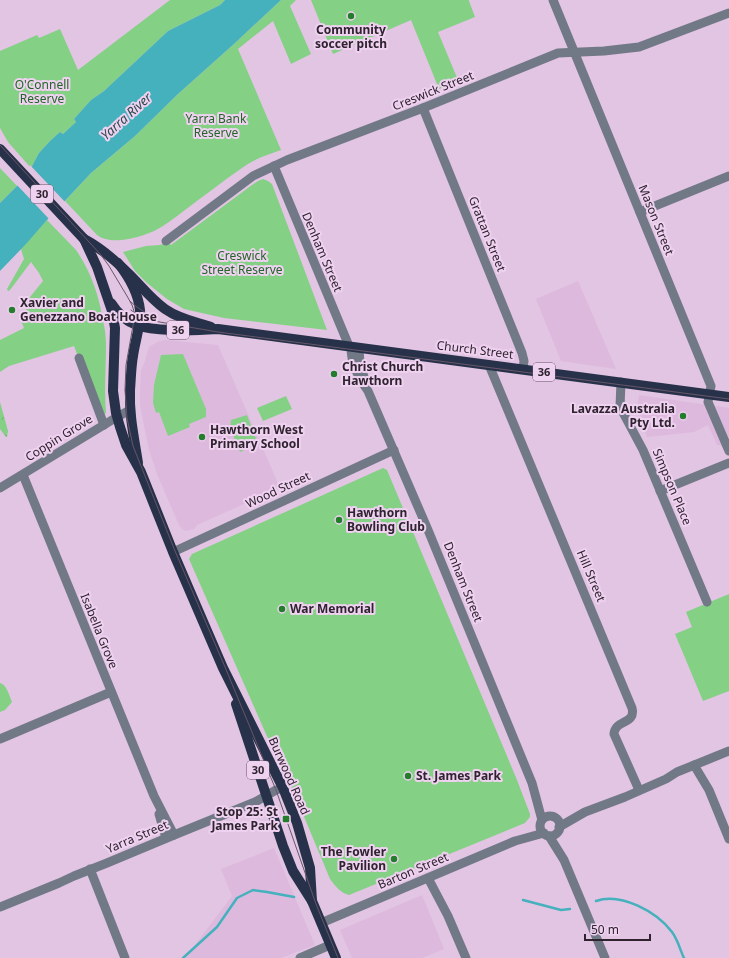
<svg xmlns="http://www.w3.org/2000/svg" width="729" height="958" font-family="'Noto Sans',sans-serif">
  <defs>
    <pattern id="forest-crowns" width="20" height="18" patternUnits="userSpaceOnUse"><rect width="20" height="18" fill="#84d186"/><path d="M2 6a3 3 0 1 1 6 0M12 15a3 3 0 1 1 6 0" fill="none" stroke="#72b374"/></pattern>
  </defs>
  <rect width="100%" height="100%" fill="#e2c4e3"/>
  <g fill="#ddb9de">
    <polygon points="578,281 616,369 561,361 536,299"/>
    <polygon points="165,340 218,345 280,488 197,525 194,529 186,531 182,529 179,525 157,474 149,450 140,405 140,391 141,370 145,361 149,347 157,342"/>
    <polygon points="639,395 729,408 729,447 717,445 708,425 694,432 647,437 637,408"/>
    <polygon points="274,848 315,945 281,958 185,958 232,896 221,869"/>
    <polygon points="422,895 444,949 422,958 352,958 340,930"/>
  </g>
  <g fill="#84d186">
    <polygon points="170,0 225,0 220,5 168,31 104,91 91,100 74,119 76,122 63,134 60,132 50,141 39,153 31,168 8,142 0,128 0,51 37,35 39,38 60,29 78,70"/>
    <path d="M281 0H296L290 6 311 54 291 64 273 21 238 49 281 150C267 155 254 159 242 168 223 181 204 196 185 210 178 215 171 221 163 226 148 236 112 247 97 235L65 201 91 173 135 136 178 94 235 43Z"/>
    <polygon points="311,0 469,0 469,1 475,17 438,32 458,80 439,89 411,20 333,54"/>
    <polygon points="0,168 17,186 0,203"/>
    <polygon points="263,179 268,181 272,184 327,330 224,318 184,309 167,299 147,283 135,271 123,252 146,246 160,245 168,242 171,245 252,185 258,181"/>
    <path d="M47 220 76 250C91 272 99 295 103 321 105 329 106 337 106 346 106 368 104 390 106 413L101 416 74 346 9 366 0 372V340L24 328 21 321 29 316 23 302 30 297 43 281 39 273 31 262 10 290 8 291 7 289 24 259 21 249Z"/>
    <polygon points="183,354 206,409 206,417 189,424 190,427 168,436 159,412 156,413 153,403 154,385 161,355"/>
    <polygon points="286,396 292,409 263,421 257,408"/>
    <polygon points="247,415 256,439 250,447 240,452 230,427 231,420"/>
    <path d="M383 468 387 470 517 780 530 814V817L525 823 349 895C341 893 335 886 330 879L290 783 266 734 189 559 192 554Z"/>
    <polygon points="729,594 729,691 703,701 675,634 692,627 686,612"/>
    <path d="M0 683C7 685 9 695 12 702L5 710 0 712Z"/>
  </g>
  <polygon fill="url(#forest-crowns)" points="0,402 8,431 7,437 6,437 0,429"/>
  <polygon fill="#45b1bc" points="225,0 281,0 235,43 178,94 135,136 91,173 47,220 26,244 0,271 0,203 17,186 31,168 39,153 50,141 60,132 63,134 76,122 74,119 91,100 104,91 168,31 220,5"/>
  <polygon fill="#e2c4e3" points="30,165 66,203 50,220 16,184"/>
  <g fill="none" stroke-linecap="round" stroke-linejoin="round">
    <g stroke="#45b1bc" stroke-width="2.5">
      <polyline points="523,900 561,910 570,909"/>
      <path d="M596 901C621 892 657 912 672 932 678 940 680 950 684 958"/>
      <polyline points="183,958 217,927 237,898 253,890 267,892 294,897"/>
    </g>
    <g stroke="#717886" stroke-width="9">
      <polyline points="553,0 711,386 708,402 729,451"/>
      <polyline points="423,108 522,353 524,361 523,369"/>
      <polyline points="274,166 349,346"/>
      <polyline points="640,212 729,176"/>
      <polyline points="166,241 253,176 287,160 423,108 558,53 604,51 639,47 729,13"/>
      <path d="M351 347C351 364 358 377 368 391L428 530 532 783 542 820"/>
      <polyline points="359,348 360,365 365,380"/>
      <polyline points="79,358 104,425"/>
      <path d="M489 365 632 708C636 725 615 719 614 734L639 790"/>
      <polyline points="621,382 620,407 643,450 707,602"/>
      <polyline points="23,475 154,796 174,835"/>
      <polyline points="0,488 117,417 130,410"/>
      <polyline points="660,491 729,463"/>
      <polyline points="173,552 394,450"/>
      <polyline points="0,739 111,692"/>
      <polyline points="694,765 709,790 729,839"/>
      <polyline points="159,814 166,838"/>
      <circle cx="550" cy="826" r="10"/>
      <polyline points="559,827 585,812 625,797 666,779 677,772 729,751"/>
      <polyline points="549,836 564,860 605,958"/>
      <polyline points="90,869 125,958"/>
      <polyline points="428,878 448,916 466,958"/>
      <polyline points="0,907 59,883 74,876 107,863 174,835 255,802 276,790 283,788"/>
      <polyline points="321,923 515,841 544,833"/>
      <polyline points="300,958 330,945"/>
    </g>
    <g stroke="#27324a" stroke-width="10">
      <polyline points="0,149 84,239 97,267 112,311 115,328 113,391 116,413 120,427 126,445 141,472 173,552 223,668 283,788 297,823 310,868 312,901"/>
      <path d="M84 239C101 248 116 261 130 275 142 287 151 299 165 309 179 319 196 322 211 327"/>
      <path d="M118 263C129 277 138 292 140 310 141 325 135 341 133 356 131 367 131 378 130 390 129 415 134 437 138 463"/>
      <path d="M111 303C126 327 145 329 171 330 187 331 203 330 218 329L729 397"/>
      <polyline points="236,704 283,846 293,871 312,901 336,958"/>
    </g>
    <g stroke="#685669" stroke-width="1">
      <polyline points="0,145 101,255 109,266 127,296 132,305 134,311 134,320 126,365 125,390 127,418 133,446 175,551 225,667 276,790 316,904 338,958"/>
      <path d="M130 301C138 309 147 314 157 317"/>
      <polyline points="131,310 140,317 148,320 218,332 729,399"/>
    </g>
  </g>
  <g fill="#237d2c" stroke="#efd1f0" stroke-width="1.5">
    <circle cx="351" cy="16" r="4"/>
    <circle cx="12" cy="310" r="4"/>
    <circle cx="334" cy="374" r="4"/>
    <circle cx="683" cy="416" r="4"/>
    <circle cx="202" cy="437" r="4"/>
    <circle cx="339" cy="520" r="4"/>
    <circle cx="282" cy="609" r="4"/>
    <circle cx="408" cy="776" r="4"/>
    <rect x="282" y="815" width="8" height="8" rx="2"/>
    <circle cx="394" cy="859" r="4"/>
  </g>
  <g text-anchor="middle" stroke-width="4" stroke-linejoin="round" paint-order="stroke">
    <g fill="#efd1f0" stroke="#685769" stroke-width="1">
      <rect x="31" y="185" width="22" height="18" rx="3"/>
      <rect x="167" y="321" width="22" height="18" rx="3"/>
      <rect x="533" y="363" width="22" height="18" rx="3"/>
      <rect x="247" y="761" width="22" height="18" rx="3"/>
    </g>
    <g font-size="11" font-weight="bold" fill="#2e232f">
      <text x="42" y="198">30</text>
      <text x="178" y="334">36</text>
      <text x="544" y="376">36</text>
      <text x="258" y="774">30</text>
    </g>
    <g font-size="12" font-weight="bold" fill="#2e232f" stroke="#efd1f0" text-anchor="start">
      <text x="351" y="34" text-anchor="middle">Community<tspan x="351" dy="14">soccer pitch</tspan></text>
      <text x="20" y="307">Xavier and<tspan x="20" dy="14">Genezzano Boat House</tspan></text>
      <text x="342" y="371">Christ Church<tspan x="342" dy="14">Hawthorn</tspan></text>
      <text x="675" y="413" text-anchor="end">Lavazza Australia<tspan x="675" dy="14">Pty Ltd.</tspan></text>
      <text x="210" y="434">Hawthorn West<tspan x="210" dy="14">Primary School</tspan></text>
      <text x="347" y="517">Hawthorn<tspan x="347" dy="14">Bowling Club</tspan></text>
      <text x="290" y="613">War Memorial</text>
      <text x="416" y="780">St. James Park</text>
      <text x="278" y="816" text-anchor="end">Stop 25: St<tspan x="278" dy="14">James Park</tspan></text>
      <text x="386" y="856" text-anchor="end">The Fowler<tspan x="386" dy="14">Pavilion</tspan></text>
    </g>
    <g font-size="12" fill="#226527" stroke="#efd1f0">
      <text x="42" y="89">O'Connell<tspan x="42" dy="14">Reserve</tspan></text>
      <text x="216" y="123">Yarra Bank<tspan x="216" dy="14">Reserve</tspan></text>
      <text x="242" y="260">Creswick<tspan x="242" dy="14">Street Reserve</tspan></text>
    </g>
    <g font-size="12" fill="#2e232f" stroke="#efd1f0">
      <text transform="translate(433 91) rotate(-22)" y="4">Creswick Street</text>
      <text transform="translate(656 220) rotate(68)" y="4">Mason Street</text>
      <text transform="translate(487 234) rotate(68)" y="4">Grattan Street</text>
      <text transform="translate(322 252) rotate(67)" y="4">Denham Street</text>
      <text transform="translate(475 350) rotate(7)" y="4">Church Street</text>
      <text transform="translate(59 438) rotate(-32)" y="4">Coppin Grove</text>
      <text transform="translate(672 487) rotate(67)" y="4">Simpson Place</text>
      <text transform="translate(278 490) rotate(-25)" y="4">Wood Street</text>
      <text transform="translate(591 576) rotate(67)" y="4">Hill Street</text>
      <text transform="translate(463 582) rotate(68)" y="4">Denham Street</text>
      <text transform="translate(99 631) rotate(68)" y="4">Isabella Grove</text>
      <text transform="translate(289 776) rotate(66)" y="4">Burwood Road</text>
      <text transform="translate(137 837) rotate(-23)" y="4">Yarra Street</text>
      <text transform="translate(413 871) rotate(-23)" y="4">Barton Street</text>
    </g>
    <g font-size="13" font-style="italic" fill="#2a4b4e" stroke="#efd1f0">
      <text transform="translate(126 116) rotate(-42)" y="5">Yarra River</text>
    </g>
  </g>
  <path d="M585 934v6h65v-6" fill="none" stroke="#2e232f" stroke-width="2"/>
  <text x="591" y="934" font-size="12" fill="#2e232f" stroke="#efd1f0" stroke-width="3" paint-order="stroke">50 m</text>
</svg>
